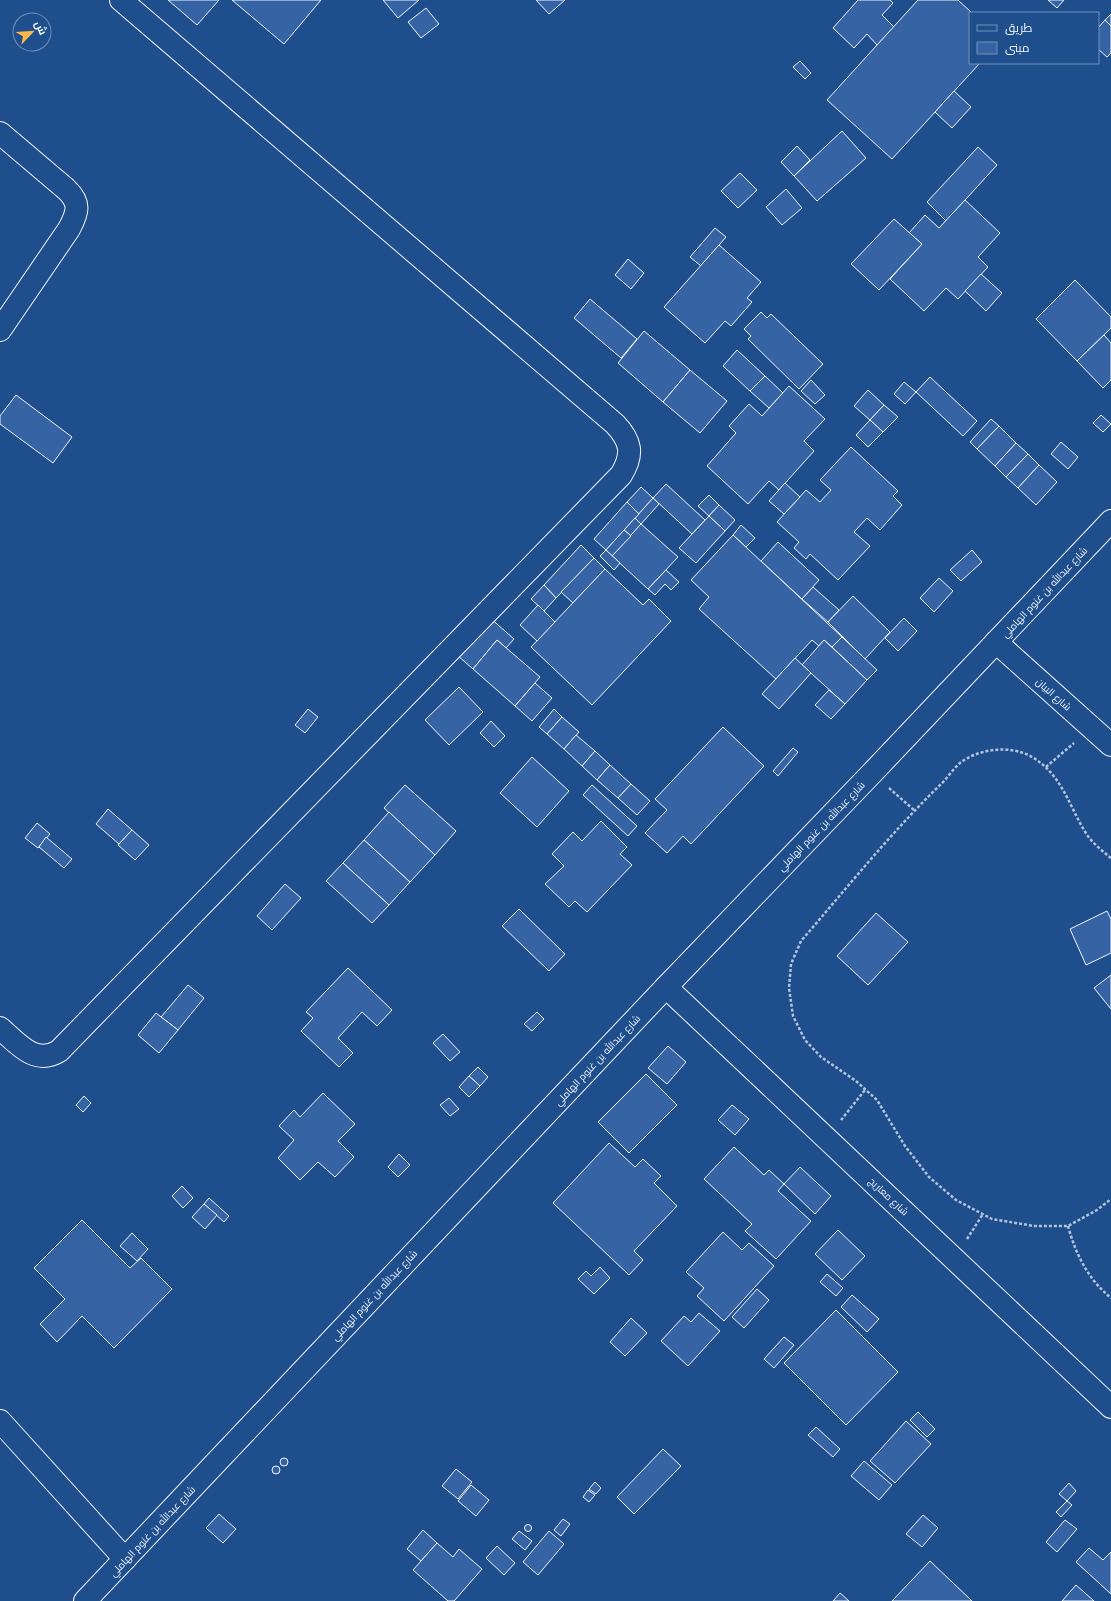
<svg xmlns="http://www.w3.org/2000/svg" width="1111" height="1601" font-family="'DM Sans',Cairo,sans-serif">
  <rect width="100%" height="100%" fill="#1f4e8c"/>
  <g fill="#3563a3" stroke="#f2f6ff">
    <polygon points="168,0 219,0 197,25"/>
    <polygon points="232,0 321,0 284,44"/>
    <polygon points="383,0 419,0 398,18"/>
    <polygon points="536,0 565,0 549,14"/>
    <polygon points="858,0 890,0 893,3 882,15 894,27 877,45 867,34 854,48 833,28"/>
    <polygon points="918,0 958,0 972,13 970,13 970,63 980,63 892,159 827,100"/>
    <polygon points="1048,0 1064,0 1057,8"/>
    <polygon points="426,8 439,24 421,38 408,22"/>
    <polygon points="1111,14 1111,26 1105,20"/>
    <polygon points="1105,20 1111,26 1111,53 1107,57 1098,49 1098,28"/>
    <polygon points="800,61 811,73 805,79 793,67"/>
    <polygon points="954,91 971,107 952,128 935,112"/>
    <polygon points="842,131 866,158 817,201 794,176"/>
    <polygon points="797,146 810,160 794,176 781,162"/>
    <polygon points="978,147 997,165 946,221 927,202"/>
    <polygon points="740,173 757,190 738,208 721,191"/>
    <polygon points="786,189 802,208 782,225 766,207"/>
    <polygon points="965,200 1000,233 978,257 988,267 958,299 946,288 924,311 890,279 922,244 909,233 925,215 939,228"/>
    <polygon points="894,219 922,244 879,290 851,264"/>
    <polygon points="715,228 726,237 701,266 690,257"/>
    <polygon points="719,245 761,282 747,298 752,302 731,326 725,321 705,343 664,307"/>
    <polygon points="628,259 644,273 631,289 615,275"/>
    <polygon points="981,274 1002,293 986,311 965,291"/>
    <polygon points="1075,280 1111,317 1111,328 1077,361 1036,319"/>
    <polygon points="590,299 637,339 621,358 574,318"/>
    <polygon points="761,312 767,318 771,314 823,364 799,389 748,339 751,336 744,329"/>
    <polygon points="644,331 690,370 663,402 618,363"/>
    <polygon points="1104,335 1111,343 1111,380 1103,388 1077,361"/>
    <polygon points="737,350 765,376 750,391 723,366"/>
    <polygon points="690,370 727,401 700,433 663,402"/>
    <polygon points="765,376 783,393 769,408 750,391"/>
    <polygon points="930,377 977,421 963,436 916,392"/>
    <polygon points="811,380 825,395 815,404 801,391"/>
    <polygon points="904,382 916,392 905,404 894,394"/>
    <polygon points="789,386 825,419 804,441 814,451 779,490 769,481 748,504 707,466 736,433 729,426 749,404 762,416"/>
    <polygon points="868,390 884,405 870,420 854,406"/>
    <polygon points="16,395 72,437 53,463 0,424 0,416"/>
    <polygon points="884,405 898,417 883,432 870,420"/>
    <polygon points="1101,415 1111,424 1103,432 1093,423"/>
    <polygon points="991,419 999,426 977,449 970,442"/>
    <polygon points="870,420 883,432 868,447 856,435"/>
    <polygon points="999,426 1016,443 995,466 977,449"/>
    <polygon points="1061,442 1078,457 1068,469 1051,454"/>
    <polygon points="1016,443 1028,454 1006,477 995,466"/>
    <polygon points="851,447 898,491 893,496 902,505 880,530 867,518 854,532 870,546 838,580 810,554 806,559 794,548 799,542 777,522 806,490 820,502 831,490 820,480"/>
    <polygon points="1028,454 1039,465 1018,488 1006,477"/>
    <polygon points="1039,465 1057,482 1036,505 1018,488"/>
    <polygon points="785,483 800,497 784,514 769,501"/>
    <polygon points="666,484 705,520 692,534 653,498"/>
    <polygon points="641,487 653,498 639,514 627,502"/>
    <polygon points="709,495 719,505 709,516 698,506"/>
    <polygon points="653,498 659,504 641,524 635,518"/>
    <polygon points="627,502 639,514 606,550 594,539"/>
    <polygon points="719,505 735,520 725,531 709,516"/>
    <polygon points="709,516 725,531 696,563 679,548"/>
    <polygon points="635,518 641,524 631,536 624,530"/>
    <polygon points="641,524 678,557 648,589 612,556"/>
    <polygon points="741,525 755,538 746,547 733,535"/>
    <polygon points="624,530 631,536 612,556 606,550"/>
    <polygon points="733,535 842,637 832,647 824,640 819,646 812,640 776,679 699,609 709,597 691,580"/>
    <polygon points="778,542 819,580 802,599 761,561"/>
    <polygon points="581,545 594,558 556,598 544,585"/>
    <polygon points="606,550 620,563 614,570 600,556"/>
    <polygon points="972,550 982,562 961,581 950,570"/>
    <polygon points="594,558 605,569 573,603 561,592"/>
    <polygon points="605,569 643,605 649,599 671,621 592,705 531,647"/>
    <polygon points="666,570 679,582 671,590 665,584 655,595 648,589"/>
    <polygon points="939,578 953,591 934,612 920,598"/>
    <polygon points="544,585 556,598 544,611 531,599"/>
    <polygon points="813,587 839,610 828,622 802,599"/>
    <polygon points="853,596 890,632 865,659 828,622"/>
    <polygon points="538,605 555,622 537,641 520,625"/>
    <polygon points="489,617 514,639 506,648 497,640 473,669 457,655"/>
    <polygon points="904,618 917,631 898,651 885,638"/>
    <polygon points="842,637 877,670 867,680 832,647"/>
    <polygon points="497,640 540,677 515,706 473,669"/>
    <polygon points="824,640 867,680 845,704 802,665"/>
    <polygon points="795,658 811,673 779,709 762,694"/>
    <polygon points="535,683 552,698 532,721 515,706"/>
    <polygon points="459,687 483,712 449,745 425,720"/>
    <polygon points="829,690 845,704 831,719 815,705"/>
    <polygon points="308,709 318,717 305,733 295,725"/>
    <polygon points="554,709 562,717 547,734 539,727"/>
    <polygon points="562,717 579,732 564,749 547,734"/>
    <polygon points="491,721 505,736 494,747 480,733"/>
    <polygon points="723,727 764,766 691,844 683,836 667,853 645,833 667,810 655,799"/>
    <polygon points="576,735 595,751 582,766 564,749"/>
    <polygon points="793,748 798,752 778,776 773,771"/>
    <polygon points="595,751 610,765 597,780 582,766"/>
    <polygon points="532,757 569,791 537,827 500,793"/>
    <polygon points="610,765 631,784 618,798 597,780"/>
    <polygon points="631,784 650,801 637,815 618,798"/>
    <polygon points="405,785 456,831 435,855 384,808"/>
    <polygon points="592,785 637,826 628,836 583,795"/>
    <polygon points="108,809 132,830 119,844 96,824"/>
    <polygon points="389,812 435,855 410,882 364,840"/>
    <polygon points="601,821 627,847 620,854 632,865 587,912 575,901 569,907 545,884 564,866 552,854 573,832 582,841"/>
    <polygon points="37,823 50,834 38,848 25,838"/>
    <polygon points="132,830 149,845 135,860 118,845"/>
    <polygon points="46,837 72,859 64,868 39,847"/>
    <polygon points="364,840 410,882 389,905 343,863"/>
    <polygon points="343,863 389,905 372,923 326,881"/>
    <polygon points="285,884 301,898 272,930 257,916"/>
    <polygon points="519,909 565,954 549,971 502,926"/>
    <polygon points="1107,911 1111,919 1111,953 1086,965 1070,929"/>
    <polygon points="876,913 908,942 868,985 837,956"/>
    <polygon points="348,968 392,1010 377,1026 362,1012 338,1038 353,1053 339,1067 301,1031 313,1018 306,1012"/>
    <polygon points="1111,975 1111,1009 1094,988"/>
    <polygon points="188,985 204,998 178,1030 161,1017"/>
    <polygon points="537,1012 544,1019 532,1031 524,1024"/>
    <polygon points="156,1013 178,1030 159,1053 138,1035"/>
    <polygon points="443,1034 460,1052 450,1061 433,1043"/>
    <polygon points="668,1046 686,1062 667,1084 648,1068"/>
    <polygon points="478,1067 488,1077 480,1086 469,1076"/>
    <polygon points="646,1074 677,1105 629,1153 598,1122"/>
    <polygon points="469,1076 480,1086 469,1097 459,1087"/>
    <polygon points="323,1093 355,1124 338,1141 354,1157 335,1177 318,1162 300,1180 278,1158 294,1140 279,1126 294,1110 300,1117"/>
    <polygon points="84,1096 91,1103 83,1112 76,1105"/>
    <polygon points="449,1098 459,1109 450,1116 440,1105"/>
    <polygon points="732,1105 749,1119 735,1135 718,1120"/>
    <polygon points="609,1143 635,1167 643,1159 661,1176 654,1183 677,1206 634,1251 643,1260 629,1275 553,1203"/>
    <polygon points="734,1147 764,1175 769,1170 784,1184 778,1191 811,1221 776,1259 745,1231 752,1224 704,1179"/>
    <polygon points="399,1154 410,1165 398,1177 388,1167"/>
    <polygon points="800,1167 831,1196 815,1214 784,1184"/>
    <polygon points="182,1186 193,1198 183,1208 172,1196"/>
    <polygon points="209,1198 229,1216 224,1222 204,1204"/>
    <polygon points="204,1204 217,1215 205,1229 192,1217"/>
    <polygon points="82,1220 130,1268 141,1258 172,1289 114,1348 82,1316 57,1342 40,1324 65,1299 34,1268"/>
    <polygon points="838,1230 865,1256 842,1280 815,1254"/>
    <polygon points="723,1232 742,1250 749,1243 774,1266 724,1321 697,1296 704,1288 686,1272"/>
    <polygon points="132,1233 148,1249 137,1261 120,1246"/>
    <polygon points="600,1267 610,1278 594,1294 578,1279 586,1271 591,1276"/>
    <polygon points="827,1274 843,1288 836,1296 820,1282"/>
    <polygon points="757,1289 769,1300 744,1328 732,1317"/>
    <polygon points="852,1295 879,1319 867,1332 841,1307"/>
    <polygon points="836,1310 898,1372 846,1425 784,1363"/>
    <polygon points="699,1313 720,1331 688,1366 661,1341 684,1316 691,1322"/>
    <polygon points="631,1318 647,1333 625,1356 610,1342"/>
    <polygon points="784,1337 794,1345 774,1368 764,1359"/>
    <polygon points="918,1412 935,1429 927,1437 910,1420"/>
    <polygon points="906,1421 931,1444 895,1483 870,1461"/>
    <polygon points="816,1427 840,1449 833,1457 808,1435"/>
    <polygon points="663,1449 681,1466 634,1514 617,1497"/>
    <circle cx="284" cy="1462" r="4"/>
    <polygon points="864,1461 892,1485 879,1500 851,1476"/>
    <circle cx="276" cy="1470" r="4"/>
    <polygon points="456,1469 472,1482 458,1499 442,1486"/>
    <polygon points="595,1482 601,1488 596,1494 589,1489"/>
    <polygon points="1069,1483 1076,1491 1067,1501 1059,1494"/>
    <polygon points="471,1485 489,1500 476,1516 458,1501"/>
    <polygon points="588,1490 595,1495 589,1502 583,1497"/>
    <polygon points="1067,1501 1072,1505 1061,1517 1056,1512"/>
    <polygon points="219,1514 236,1529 223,1543 206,1528"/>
    <polygon points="923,1515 938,1528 922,1547 906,1534"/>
    <polygon points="563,1519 570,1524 561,1536 554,1530"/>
    <polygon points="1065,1520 1077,1529 1057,1552 1046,1542"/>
    <circle cx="528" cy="1528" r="3.5"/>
    <polygon points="423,1530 437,1543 421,1561 407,1549"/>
    <polygon points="519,1531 532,1541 525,1550 512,1539"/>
    <polygon points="549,1531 564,1544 538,1575 523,1562"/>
    <polygon points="437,1543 453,1557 459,1549 482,1569 454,1601 448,1601 413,1570"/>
    <polygon points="497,1546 515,1563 504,1575 486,1558"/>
    <polygon points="1089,1548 1103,1560 1111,1552 1111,1594 1076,1562"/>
    <polygon points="930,1561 972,1601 892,1601"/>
    <polygon points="1076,1585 1094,1601 1062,1601"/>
    <polygon points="840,1593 849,1601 833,1601"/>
  </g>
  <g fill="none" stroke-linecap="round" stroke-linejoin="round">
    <defs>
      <g id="minor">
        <path d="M0 133 66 189C81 203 78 212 69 229L0 330"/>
        <polyline points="996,642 1111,745"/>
        <polyline points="666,987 1111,1407"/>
        <path d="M0 1028C17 1043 35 1066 59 1051L621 475C634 454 631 441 615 424L121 0"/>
        <polyline points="0,1421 125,1559"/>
        <polyline points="85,1601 666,987 872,773 1111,521"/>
      </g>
    </defs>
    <use href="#minor" stroke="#f2f6ff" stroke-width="24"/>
    <g stroke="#b3c4dc" stroke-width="2.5" stroke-dasharray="3 2" stroke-linecap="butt">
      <polyline points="1046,767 1074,743"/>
      <polyline points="889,788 914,810"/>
      <path d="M1111 858C1101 850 1090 841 1084 830 1068 803 1061 774 1032 757 1012 745 979 748 960 763 952 770 946 780 938 787 889 835 846 889 801 941L791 964 789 988 793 1016 805 1040 821 1057 856 1081 877 1100 905 1146 929 1177 956 1200 992 1219 1034 1226H1068L1097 1210 1111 1199"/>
      <polyline points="841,1120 865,1090"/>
      <path d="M1068 1226C1076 1255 1088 1279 1111 1298"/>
      <polyline points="967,1239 983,1214"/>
    </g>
    <use href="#minor" stroke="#1f4e8c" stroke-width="22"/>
  </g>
  <g text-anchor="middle" stroke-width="3" stroke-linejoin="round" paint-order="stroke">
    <g font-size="10" fill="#f2f6ff" stroke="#1f4e8c">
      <text transform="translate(1044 592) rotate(-47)" y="4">شارع عبدالله بن غنوم الهاملي</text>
      <text transform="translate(1054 694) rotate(42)" y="4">شارع البيان</text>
      <text transform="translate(821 826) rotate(-46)" y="4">شارع عبدالله بن غنوم الهاملي</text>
      <text transform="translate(597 1060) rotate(-47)" y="4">شارع عبدالله بن غنوم الهاملي</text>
      <text transform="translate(889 1196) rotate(43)" y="4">شارع معاريج</text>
      <text transform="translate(374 1295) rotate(-47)" y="4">شارع عبدالله بن غنوم الهاملي</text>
      <text transform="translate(152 1531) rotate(-47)" y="4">شارع عبدالله بن غنوم الهاملي</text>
    </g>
  </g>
  <rect x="969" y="12" width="130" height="52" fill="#1f4e8c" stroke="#7391ba"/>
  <rect x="977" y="25" width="20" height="6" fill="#1f4e8c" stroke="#7391ba"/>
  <text x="1005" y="32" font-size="12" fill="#f2f6ff">طريق</text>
  <rect x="977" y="42" width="20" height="12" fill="#3563a3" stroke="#7391ba"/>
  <text x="1005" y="52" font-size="12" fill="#f2f6ff">مبنى</text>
  <g transform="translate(32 32) rotate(65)"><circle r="19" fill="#1f4e8c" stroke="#7391ba"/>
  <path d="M0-3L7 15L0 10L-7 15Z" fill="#ffb74d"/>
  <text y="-6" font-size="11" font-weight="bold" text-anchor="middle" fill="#f2f6ff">ش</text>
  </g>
</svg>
